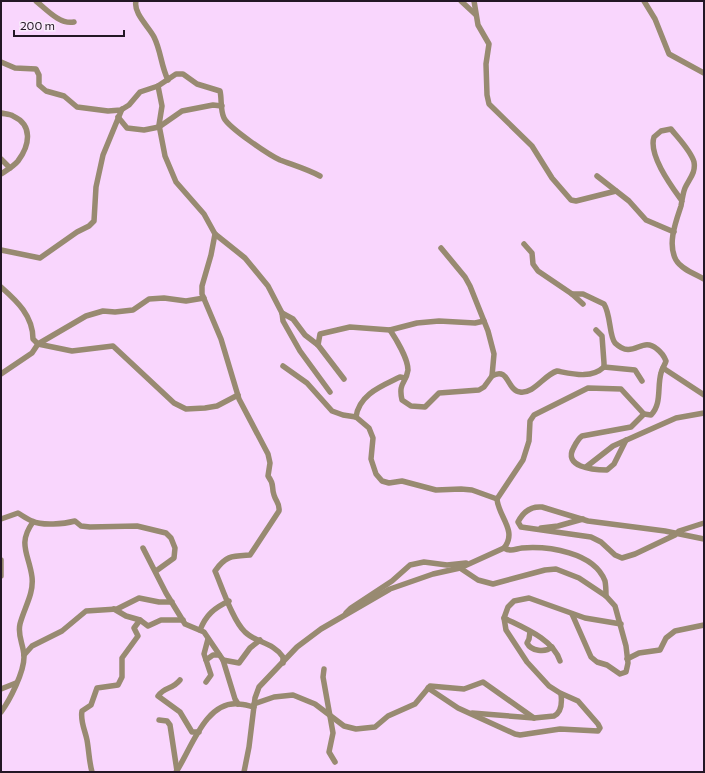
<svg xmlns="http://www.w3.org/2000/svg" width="705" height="773" font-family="Commissioner,sans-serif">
  <rect width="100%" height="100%" fill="#f9d6fd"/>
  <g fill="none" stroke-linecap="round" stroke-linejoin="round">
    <g stroke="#988a71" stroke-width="5.5">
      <path d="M36 1C46 9 60 25 74 22"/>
      <path d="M136 1C133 13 149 27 154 37 161 51 161 66 168 80"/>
      <polyline points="461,1 475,14"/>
      <polyline points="474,1 478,25 489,44 486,64 487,95 489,104 532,146 552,178 571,200 576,201 616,191"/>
      <polyline points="644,1 655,19 669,54 704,73"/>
      <path d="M1 62 15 68 36 69 39 75V85L46 91 64 96 77 107 108 111 121 110 129 105 140 92 158 86 176 74H183L197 84 220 91C222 99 220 110 224 118 229 128 269 155 280 160 293 165 307 169 320 176"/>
      <polyline points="158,86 162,106 159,125 165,156 176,182 204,214 215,234 245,258 268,286 282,313 283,321 300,351 330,392"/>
      <path d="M1 113C5 114 10 114 13 116 33 125 30 145 18 161 14 166 7 170 1 174"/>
      <polyline points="118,117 127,128 144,130 159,127 182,111 213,105 222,106"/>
      <polyline points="1,159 10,168"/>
      <polyline points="597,176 629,201 646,220 674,232"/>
      <path d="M682 201C672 187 648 155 654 137L661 131 671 129C678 138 691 151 694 162 696 173 689 179 685 188 683 193 682 200 681 206 676 221 667 244 676 260 681 269 695 274 704 279"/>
      <path d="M215 234 211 255 202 286V294L221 339 239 399 268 454 270 463 268 476C275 485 271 486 274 495 276 502 280 503 279 511L250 555C233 556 226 555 215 571 222 587 233 621 245 632 256 643 273 642 283 657V663"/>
      <polyline points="524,244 532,253 533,264 538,271 572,294 583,304"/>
      <polyline points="1,250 40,258 77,232 89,226 94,221 96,187 103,155 122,109"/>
      <path d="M1 287C17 301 33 316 33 339L38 344 72 351 113 346 174 403 186 409 205 408 217 406 238 395"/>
      <polyline points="282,313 293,319 305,335 318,345 344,379"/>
      <path d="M390 330C396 339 408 359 408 370 406 384 398 382 402 400L411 406 425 407 439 393 479 390 484 387 492 376 494 354 488 331 470 286 465 277 441 248"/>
      <polyline points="318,345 320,334 350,327 390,330 417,323 439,321 475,323 484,321"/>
      <polyline points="283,366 307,383 332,411 343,415 356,417 369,428 373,438 371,459 376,474 382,481 389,483 402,481 436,490 461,489 472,490 497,499"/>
      <polyline points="604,367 635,370 642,381"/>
      <polyline points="663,368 704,395"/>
      <polyline points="1,374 32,353 38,344 86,316 103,311 115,312 133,310 149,299 164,298 186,301 204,298"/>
      <path d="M492 376C509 366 507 391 520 392 534 394 544 375 557 371 573 374 591 379 604 367V363L602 336 596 330"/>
      <path d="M356 417C359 394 382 386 400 377L405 378"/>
      <path d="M626 440 614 464 607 470C593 470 562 467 574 447 576 443 578 439 582 436L631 427 644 414"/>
      <polyline points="586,467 613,446 676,418 704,413"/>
      <path d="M1 519 18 513C23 516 27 519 32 521 42 526 64 524 75 521L81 526 90 527 137 526 166 533 171 538 175 548 174 558 156 571"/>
      <path d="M704 523 679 531 675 535 635 554 622 558 615 555 601 542 591 537 521 527 518 522C523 512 531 506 542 507L588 521 665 531 704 539"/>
      <polyline points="541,528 558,526 583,519"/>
      <polyline points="143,548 166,593 185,624 204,632 223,660 235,699 238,704"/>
      <path d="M504 548C511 552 515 549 522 548 548 546 594 552 605 581 606 586 606 591 606 596"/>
      <polyline points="1,560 1,576"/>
      <polyline points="460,568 478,580 493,584 545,570 556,569 579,578 606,596 615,606 626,646 628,663 626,672 620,674 607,665 597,662 591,657 572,614"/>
      <polyline points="114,609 126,616 140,620 148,626 161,620 183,620"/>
      <polyline points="346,613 351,608 392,581 410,565 424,562 447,565 466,563"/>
      <path d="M504 618C524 628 553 639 560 661"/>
      <path d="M200 630C206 615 214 608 229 601"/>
      <path d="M530 632 529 639 527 643C531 651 545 653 552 647"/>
      <polyline points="24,655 32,646 62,631 86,611 117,609 139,598 159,602 172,602"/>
      <polyline points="627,659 639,653 660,650 666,638 675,631 704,625"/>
      <polyline points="206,660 213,655 219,655"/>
      <polyline points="223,660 239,663 250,648 260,640"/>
      <polyline points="324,669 323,677 333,733 329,752 335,762"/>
      <path d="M180 680C172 690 165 686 158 696L180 712 192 732H199"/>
      <polyline points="206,682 211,675 204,654 208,639"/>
      <polyline points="428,688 458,708 515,734 520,735 560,729 598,731 600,728 598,724 578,701 560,693 549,686 527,662 506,630 504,618 508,607 514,601 529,598 585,618 621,624"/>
      <polyline points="1,689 16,683"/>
      <polyline points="254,704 274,697 293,695 315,704 344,726 356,729 375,727 388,716 415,704 430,686 464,689 483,682 534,718"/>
      <path d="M1 712C10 700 24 672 24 657 24 645 17 636 20 624 24 608 34 594 32 577 29 554 17 544 33 522"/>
      <path d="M472 713 534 718 554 716C562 712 562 702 561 694"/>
      <polyline points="159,720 167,721 170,725 177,771"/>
      <path d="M92 772C89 761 89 751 87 740 85 730 80 721 82 711L91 705 97 688 118 685 122 677V658L138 636 134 628 140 620"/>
      <path d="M176 772C191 750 205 701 238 704 244 704 249 706 254 707"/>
      <path d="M244 772 249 747 255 698 259 687 297 647 321 629 390 589 433 574 460 568 504 548C518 531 498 516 497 499L523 460 529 441 530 421 534 415 588 388 621 389 644 414 651 415C662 404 657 387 661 373 662 368 665 365 666 361 664 356 661 352 657 349 641 335 634 361 615 343 609 336 611 315 604 304L583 294H572"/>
    </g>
  </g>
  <rect width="705" height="773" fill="none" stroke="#231725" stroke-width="4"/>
  <path d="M14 30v6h110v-6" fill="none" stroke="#231725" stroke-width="2"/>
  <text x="20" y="30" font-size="12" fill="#231725" stroke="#f9ebfb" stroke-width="3" paint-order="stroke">200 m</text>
</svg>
